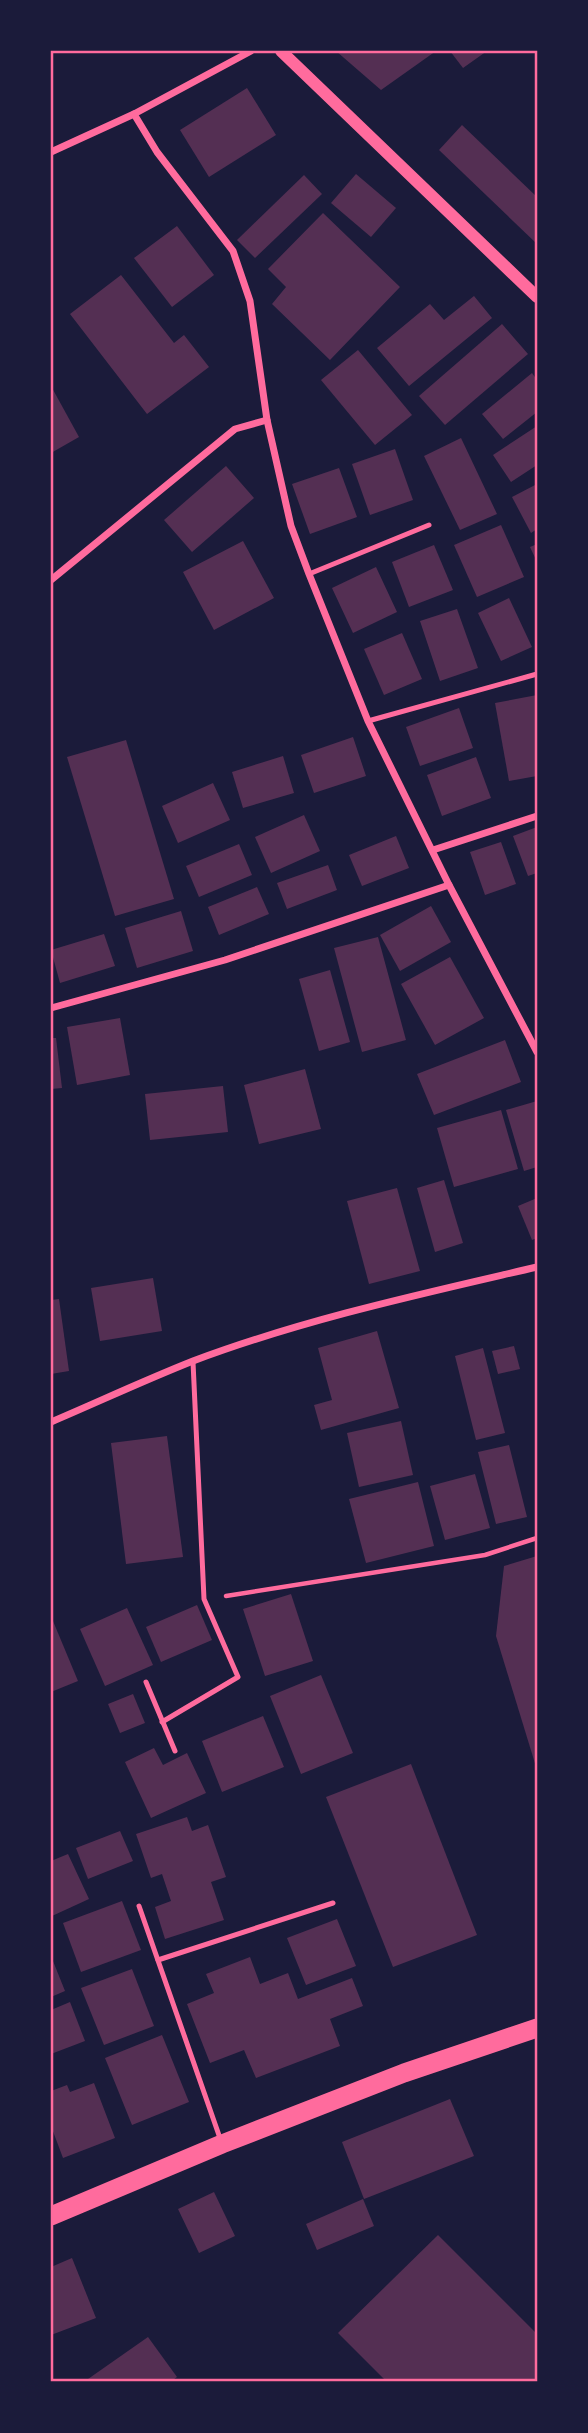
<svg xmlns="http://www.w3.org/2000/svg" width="588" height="2433" font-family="Spectral,serif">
  <rect width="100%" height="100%" fill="#1b1b3a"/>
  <g fill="#542f53">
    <polygon points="336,51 436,51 381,90"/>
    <polygon points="450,51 487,51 463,68"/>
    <polygon points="247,88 276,135 209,177 180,130"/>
    <polygon points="462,125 537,197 537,244 439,150"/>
    <polygon points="356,174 396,208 371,237 331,203"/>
    <polygon points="304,175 322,194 255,258 237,240"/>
    <polygon points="323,213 400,287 330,360 272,304 286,287 268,269"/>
    <polygon points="177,226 214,275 172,307 134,258"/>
    <polygon points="121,275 174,343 184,335 209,367 147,414 70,314"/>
    <polygon points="474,296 492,318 409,386 377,348 430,304 444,320"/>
    <polygon points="502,324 528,354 445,425 419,396"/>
    <polygon points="358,350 412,415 375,445 321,380"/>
    <polygon points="532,373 537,380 537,412 503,439 482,414"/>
    <polygon points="51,386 79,437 51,453"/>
    <polygon points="537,426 537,465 511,482 493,455"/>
    <polygon points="461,438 497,514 460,530 424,456"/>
    <polygon points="395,449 413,500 370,515 352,464"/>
    <polygon points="226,466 254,498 192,552 164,520"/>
    <polygon points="339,468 357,517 310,534 292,484"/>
    <polygon points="537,484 537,529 531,533 512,497"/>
    <polygon points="501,525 524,577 477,597 454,545"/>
    <polygon points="243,541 274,598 214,630 183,572"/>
    <polygon points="537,544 537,562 530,547"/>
    <polygon points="434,545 453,590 409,607 392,562"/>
    <polygon points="376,567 397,612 353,633 332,588"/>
    <polygon points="509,598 532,647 501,661 478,613"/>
    <polygon points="457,609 478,668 440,681 420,621"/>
    <polygon points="402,633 422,679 384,695 364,649"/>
    <polygon points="537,695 537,776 509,781 495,703"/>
    <polygon points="459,708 473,748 420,766 406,727"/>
    <polygon points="353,737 366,776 314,793 301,755"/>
    <polygon points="126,740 174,899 115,916 67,757"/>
    <polygon points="283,756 294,793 243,808 232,772"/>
    <polygon points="476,757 491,798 442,816 427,775"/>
    <polygon points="213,783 230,820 178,843 162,806"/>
    <polygon points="304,815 320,851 271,873 255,837"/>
    <polygon points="537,827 537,873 528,876 513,836"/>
    <polygon points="396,836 409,868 362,886 349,855"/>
    <polygon points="501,842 516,884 485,895 470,852"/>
    <polygon points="239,844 252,875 199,897 186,866"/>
    <polygon points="328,865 337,890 287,909 277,883"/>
    <polygon points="257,887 269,914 219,935 208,907"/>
    <polygon points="431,906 451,942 400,971 380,935"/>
    <polygon points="181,911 193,951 137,968 125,928"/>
    <polygon points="104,934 115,966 60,983 51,950"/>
    <polygon points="378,937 406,1040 362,1052 334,948"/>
    <polygon points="450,957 484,1018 435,1045 401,984"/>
    <polygon points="330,970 350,1042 319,1051 299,979"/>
    <polygon points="120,1018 130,1075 77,1085 67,1027"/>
    <polygon points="51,1038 56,1038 62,1088 51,1089"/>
    <polygon points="505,1040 521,1082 434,1115 417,1074"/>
    <polygon points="305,1069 321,1129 259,1144 244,1085"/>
    <polygon points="223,1086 228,1132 150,1140 145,1094"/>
    <polygon points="537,1101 537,1167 524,1171 506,1110"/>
    <polygon points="501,1110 518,1169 454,1187 437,1128"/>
    <polygon points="444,1180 463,1243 435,1252 417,1188"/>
    <polygon points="397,1188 420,1271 369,1284 347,1201"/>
    <polygon points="537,1198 537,1238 532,1240 518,1206"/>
    <polygon points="153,1278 162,1331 100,1341 91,1288"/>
    <polygon points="59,1299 69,1371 51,1374 51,1300"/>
    <polygon points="377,1331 399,1408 321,1430 314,1405 332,1400 318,1348"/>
    <polygon points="514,1346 520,1369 498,1374 492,1351"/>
    <polygon points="483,1348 505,1433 476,1440 455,1356"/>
    <polygon points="401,1421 413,1475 359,1487 347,1433"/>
    <polygon points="167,1436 183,1557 126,1564 111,1443"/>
    <polygon points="509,1445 527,1517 496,1524 478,1452"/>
    <polygon points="475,1474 490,1528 445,1540 430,1486"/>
    <polygon points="418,1482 434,1546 366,1563 349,1499"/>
    <polygon points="537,1556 537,1770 496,1636 504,1566"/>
    <polygon points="291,1594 313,1661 265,1676 243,1609"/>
    <polygon points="197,1605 212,1640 161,1662 146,1627"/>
    <polygon points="127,1608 153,1665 105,1686 80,1629"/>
    <polygon points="53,1621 78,1681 51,1692 51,1622"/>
    <polygon points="321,1675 353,1753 301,1774 270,1696"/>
    <polygon points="133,1694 145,1723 120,1733 108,1704"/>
    <polygon points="263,1716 284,1767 222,1792 202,1741"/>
    <polygon points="154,1748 163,1765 187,1753 206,1793 151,1818 125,1762"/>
    <polygon points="411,1764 477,1935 393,1967 326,1797"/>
    <polygon points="187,1817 192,1831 208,1825 226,1877 211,1882 224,1920 165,1939 155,1907 171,1901 162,1874 151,1878 136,1834"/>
    <polygon points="120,1831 133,1861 88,1879 76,1848"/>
    <polygon points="68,1854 89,1899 52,1916 51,1861"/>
    <polygon points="122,1901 141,1950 81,1972 63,1923"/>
    <polygon points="337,1919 356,1966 306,1985 287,1938"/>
    <polygon points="51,1956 65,1991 51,1997"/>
    <polygon points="250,1957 260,1984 288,1973 298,1999 352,1978 363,2006 330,2019 340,2046 256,2078 244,2050 210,2063 187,2004 214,1993 206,1974"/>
    <polygon points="132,1969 154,2026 104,2045 81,1988"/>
    <polygon points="70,2002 85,2041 51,2054 51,2010"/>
    <polygon points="162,2035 189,2102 132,2125 105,2058"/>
    <polygon points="94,2083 115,2138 63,2158 51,2126 51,2091 67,2085 70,2092"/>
    <polygon points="450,2099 474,2156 364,2199 342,2142"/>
    <polygon points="214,2192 235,2236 199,2253 178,2209"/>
    <polygon points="363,2199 374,2226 317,2250 306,2224"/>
    <polygon points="438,2235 537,2334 537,2382 387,2382 338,2333"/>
    <polygon points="72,2258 96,2318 51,2335 51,2267"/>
    <polygon points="148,2337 177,2377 170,2382 91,2382 88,2379"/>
  </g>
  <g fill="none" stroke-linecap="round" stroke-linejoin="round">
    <polyline stroke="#ff6b9d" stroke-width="4.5" points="226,1596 485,1555 537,1538"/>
    <g stroke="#ff6b9d" stroke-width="5">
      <polyline points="309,574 429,525"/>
      <polyline points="368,721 537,674"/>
      <polyline points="146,1682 175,1751"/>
      <polyline points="162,1722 238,1677 204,1599 193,1362"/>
      <polyline points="139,1906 221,2141"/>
      <polyline points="158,1960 333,1903"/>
    </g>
    <g stroke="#ff6b9d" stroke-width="7">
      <polyline points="134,114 157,152 233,251 250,301 267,420 291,526 309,574 368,721 449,885 537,1052"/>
      <polyline points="51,152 134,114 251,51"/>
      <polyline points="51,580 235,429 267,420"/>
      <polyline points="433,850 537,816"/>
      <polyline points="51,1008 225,960 449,885"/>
      <path d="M51 1422C98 1402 145 1380 193 1361 305 1319 421 1294 537 1267"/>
    </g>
    <polyline stroke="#ff6b9d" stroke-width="12" points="281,51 537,297"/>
    <polyline stroke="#ff6b9d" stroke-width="19" points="51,2216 222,2144 404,2073 537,2028"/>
  </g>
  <rect width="588" height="2433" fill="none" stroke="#1b1b3a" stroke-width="105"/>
  <rect x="52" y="52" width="484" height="2328" fill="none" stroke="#ff6b9d" stroke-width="2.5"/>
</svg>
